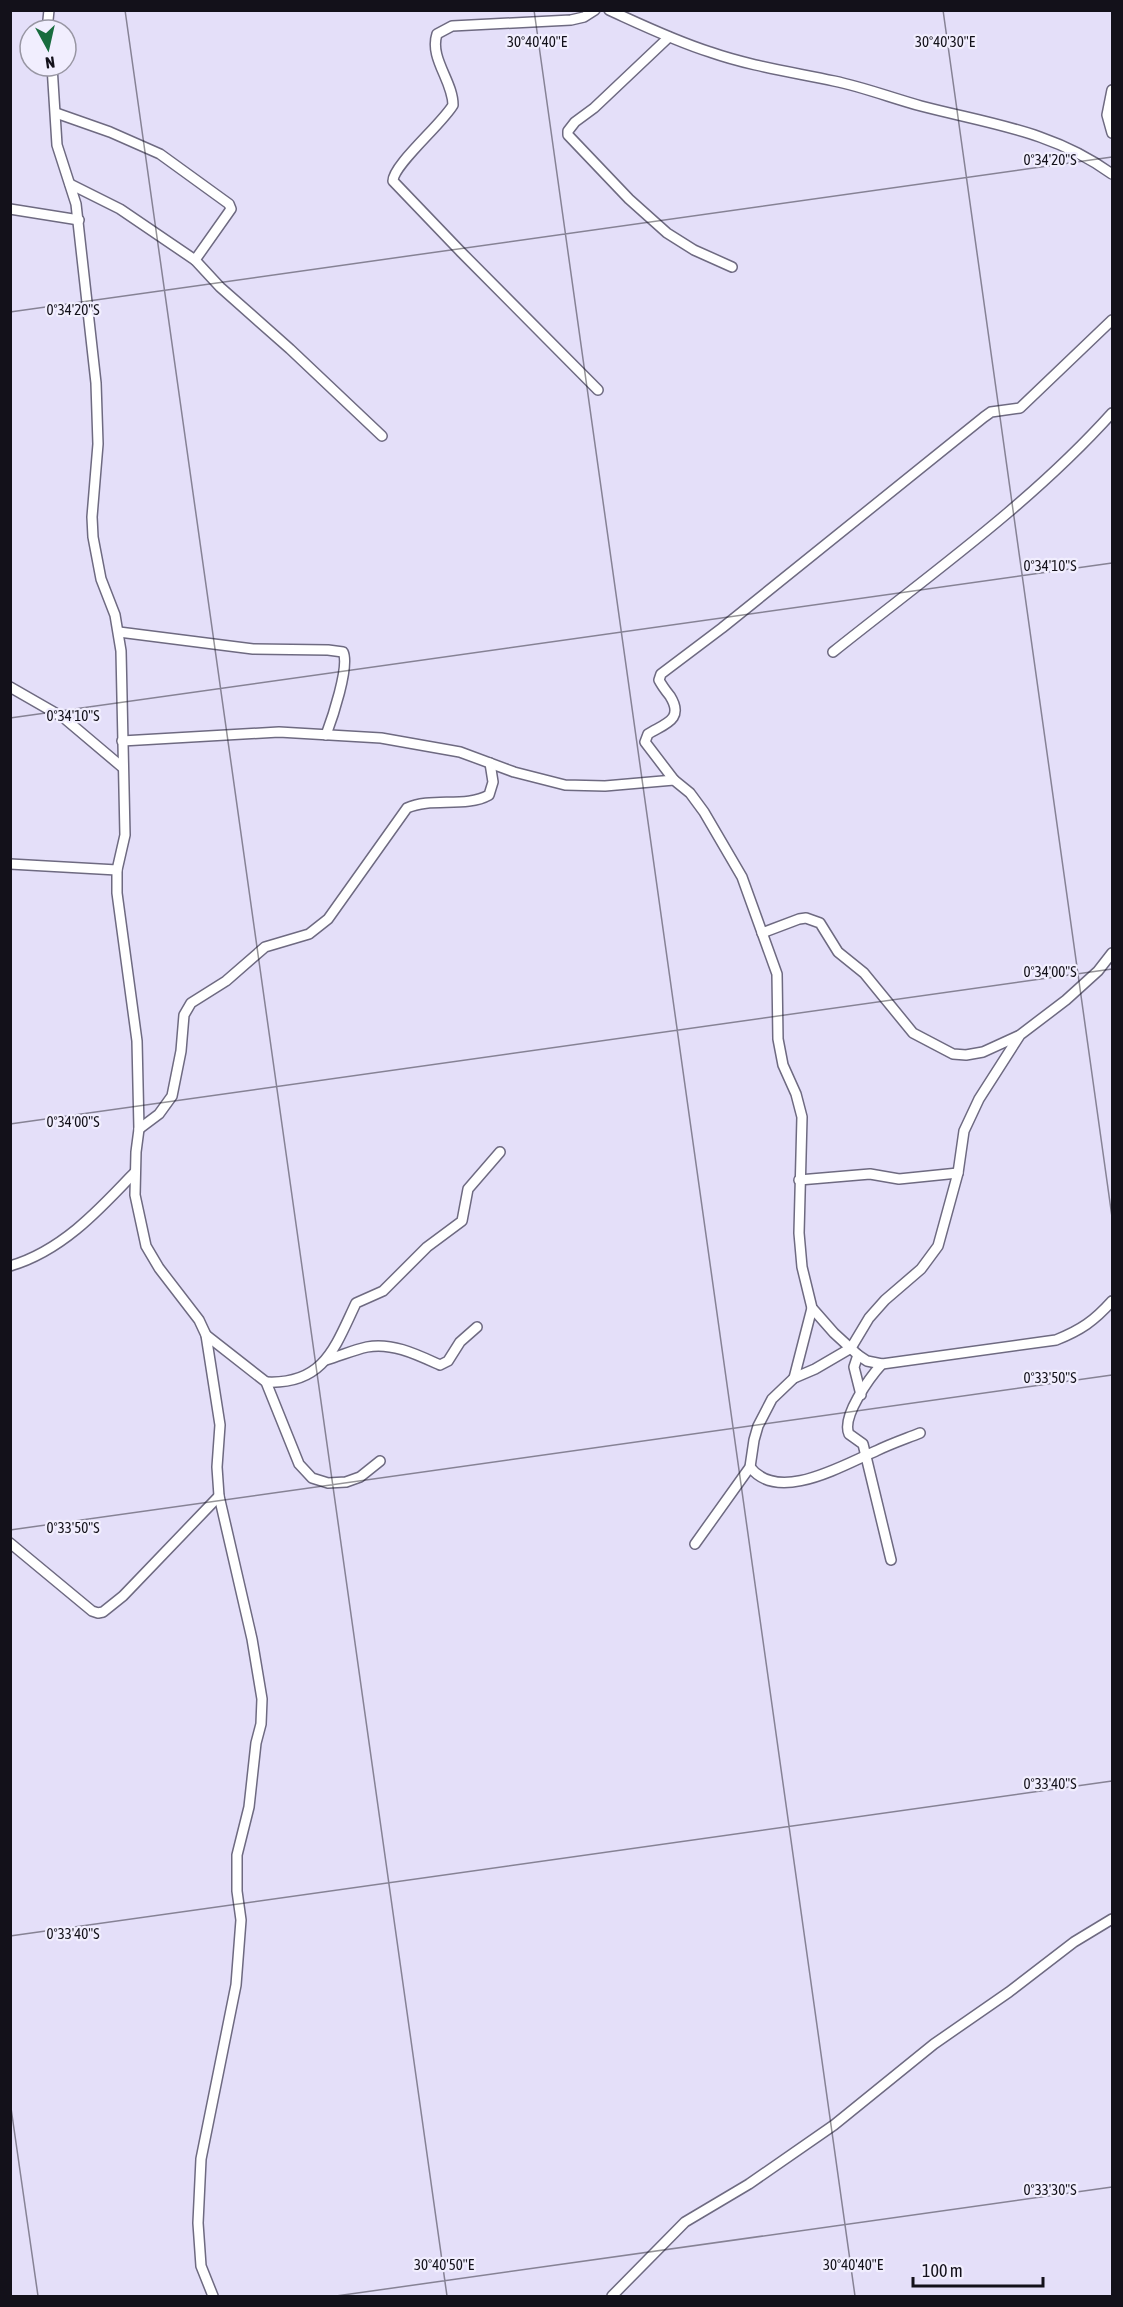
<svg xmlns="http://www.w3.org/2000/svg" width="1123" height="2307" font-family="'Asap Condensed',sans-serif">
  <rect width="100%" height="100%" fill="#e4dff9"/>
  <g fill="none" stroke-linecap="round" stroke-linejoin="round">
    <defs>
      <g id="minor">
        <path d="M595 10 584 17 571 20 452 26 437 34C429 58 453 81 453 105 442 124 393 165 393 181L461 252 598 390"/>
        <path d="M609 10C642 25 675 41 710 52 750 66 792 72 834 81 863 87 892 98 921 106 990 124 1053 131 1112 174"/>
        <polyline points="47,30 49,10"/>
        <polyline points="669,37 594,108 575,122 568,131 568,135 629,199 667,233 694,250 732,267"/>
        <polyline points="52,66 57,145 76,204 96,383 98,444 92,517 93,537 101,579 115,615 121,651 125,835 117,870 117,893 137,1041 139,1129 136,1152 135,1195 146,1246 159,1268 199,1320 206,1335 220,1425 217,1467 219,1496 252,1639 262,1699 261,1724 256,1743 249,1807 237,1855 237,1891 241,1920 236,1985 201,2159 198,2223 201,2266 213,2296"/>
        <polyline points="1112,90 1107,115 1112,133"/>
        <polyline points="56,113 110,132 160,154 229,204 231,209 195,260"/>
        <polyline points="70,184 120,209 195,260 220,287 290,349 382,436"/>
        <polyline points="10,209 79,220"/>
        <path d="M119 632 253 649 328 650 343 652C350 666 332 719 326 735"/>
        <path d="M833 652C928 576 1030 504 1112 413"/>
        <polyline points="10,687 64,718 122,767"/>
        <path d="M122 741 279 732 381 738 460 752 514 772 565 785 605 786 674 780 690 793 704 812 742 877 777 974 778 1039 783 1065 796 1094 802 1117 799 1233 802 1267 812 1308 834 1333 858 1355 867 1361 882 1364 1056 1340C1081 1330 1094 1321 1112 1301"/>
        <path d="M674 780 645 742 648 734C664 724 685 720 670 696 666 691 662 686 659 680L661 674 722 628 984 417 991 412 1020 408 1112 320"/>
        <polyline points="10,864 117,870"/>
        <polyline points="762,933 799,919 806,918 820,923 838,952 864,973 913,1033 953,1054 966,1055 983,1052 1018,1036"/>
        <path d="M139 1129 159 1114 172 1096 181 1051 184 1015 191 1003 226 981 265 947 309 934 328 919 407 808C431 797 466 808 489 795L493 782 490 763"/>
        <polyline points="799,1180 870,1174 899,1179 958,1173"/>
        <path d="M10 1266C62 1251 100 1209 135 1172"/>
        <polyline points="206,1335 266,1382 299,1464 312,1478 328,1483 346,1482 360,1477 380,1461"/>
        <polyline points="858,1355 854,1367 861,1395"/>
        <path d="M326 1360C340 1356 353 1350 367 1347 392 1342 418 1355 440 1365L448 1361 460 1342 477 1327"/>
        <path d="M882 1364C870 1377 841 1417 849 1434L863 1444 891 1560"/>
        <polyline points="794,1378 812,1308"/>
        <path d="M266 1382C324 1385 335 1347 356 1303L383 1291 427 1247 462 1221 468 1189 500 1152"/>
        <path d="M750 1467C778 1504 843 1465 876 1451 890 1444 905 1439 920 1433"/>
        <polyline points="10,1543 92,1611 98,1613 103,1612 123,1596 219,1496"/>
        <polyline points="695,1544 750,1467 754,1440 758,1426 772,1399 794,1378 815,1369 851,1348 869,1318 885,1300 921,1269 938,1246 958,1173 964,1131 979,1099 1020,1035 1066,1000 1098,971 1112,953"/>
        <polyline points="612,2296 685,2222 749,2184 834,2125 934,2044 1009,1992 1074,1942 1112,1919"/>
      </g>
    </defs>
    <use href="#minor" stroke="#6e6a81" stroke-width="12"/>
    <use href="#minor" stroke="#fff" stroke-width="9"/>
  </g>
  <path fill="none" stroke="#13111a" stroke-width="1.5" stroke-opacity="0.45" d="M125 10 447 2296M534 10 855 2296M943 10 1112 1217M10 312 1112 157M10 718 1112 563M10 1124 1112 969M10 1530 1112 1375M10 1936 1112 1781M10 2101 38 2296M336 2296 1112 2187"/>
  <g font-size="15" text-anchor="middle" fill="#13111a" stroke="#f1eefe" stroke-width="4.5" stroke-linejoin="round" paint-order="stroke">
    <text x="537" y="47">30°40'40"E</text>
    <text x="945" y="47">30°40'30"E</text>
    <text x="1050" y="165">0°34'20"S</text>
    <text x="73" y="315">0°34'20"S</text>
    <text x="1050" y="571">0°34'10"S</text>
    <text x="73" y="721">0°34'10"S</text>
    <text x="1050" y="977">0°34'00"S</text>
    <text x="73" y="1127">0°34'00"S</text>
    <text x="1050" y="1383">0°33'50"S</text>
    <text x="73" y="1533">0°33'50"S</text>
    <text x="1050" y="1789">0°33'40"S</text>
    <text x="73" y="1939">0°33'40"S</text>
    <text x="1050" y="2195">0°33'30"S</text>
    <text x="444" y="2270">30°40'50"E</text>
    <text x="853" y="2270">30°40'40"E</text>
  </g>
  <rect width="1123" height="2307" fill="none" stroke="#13111a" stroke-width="24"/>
  <g transform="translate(48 48) rotate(172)"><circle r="28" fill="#f1eefe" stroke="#9896a3" stroke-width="1.5"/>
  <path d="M0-4.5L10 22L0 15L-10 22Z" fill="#186c3e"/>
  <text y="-9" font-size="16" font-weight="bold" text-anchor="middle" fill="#13111a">N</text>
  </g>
  <path d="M913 2277v9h130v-9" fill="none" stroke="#13111a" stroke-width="3"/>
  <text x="922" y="2277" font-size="18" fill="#13111a" stroke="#f1eefe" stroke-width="4.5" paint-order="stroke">100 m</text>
</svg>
